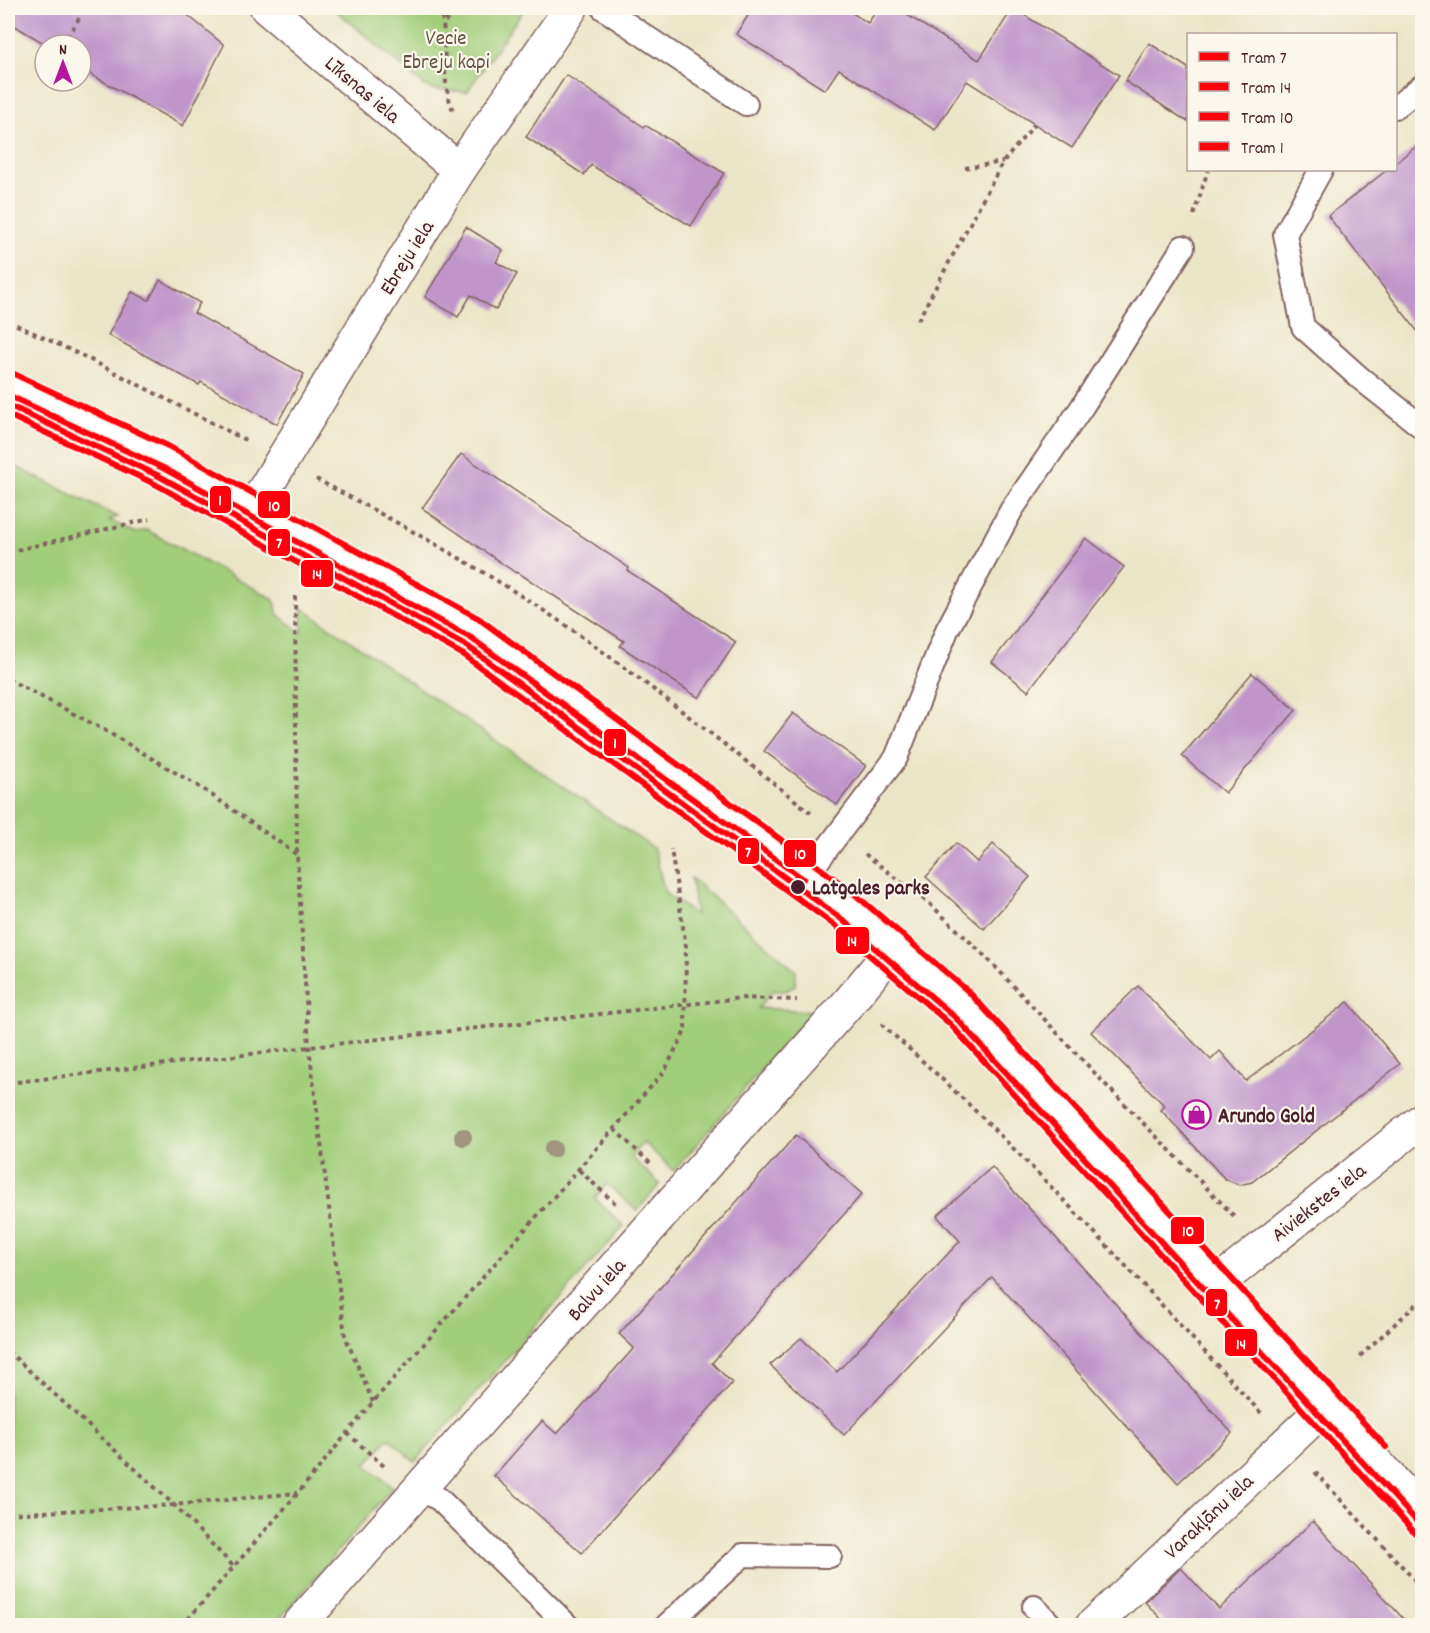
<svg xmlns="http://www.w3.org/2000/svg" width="1430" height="1633" font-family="Dekko,sans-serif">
  <rect width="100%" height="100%" fill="#fbf7ec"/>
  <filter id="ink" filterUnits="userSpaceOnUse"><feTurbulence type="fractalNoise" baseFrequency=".0167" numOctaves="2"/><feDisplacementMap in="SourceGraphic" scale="12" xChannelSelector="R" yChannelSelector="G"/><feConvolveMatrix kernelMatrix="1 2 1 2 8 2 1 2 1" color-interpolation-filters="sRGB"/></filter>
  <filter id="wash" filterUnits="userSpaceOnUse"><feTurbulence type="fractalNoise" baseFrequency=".008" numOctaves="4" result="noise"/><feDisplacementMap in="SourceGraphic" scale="24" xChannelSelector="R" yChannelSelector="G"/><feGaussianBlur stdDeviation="1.35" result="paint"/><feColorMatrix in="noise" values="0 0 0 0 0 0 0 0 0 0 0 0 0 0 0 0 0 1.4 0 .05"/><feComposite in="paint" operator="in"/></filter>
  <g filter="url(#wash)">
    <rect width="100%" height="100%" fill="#ebe5c7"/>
    <g fill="#a2cd7a" stroke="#767652" stroke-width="1.5">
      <polygon points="333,8 525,8 467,92 432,89 425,86"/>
      <polygon points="8,463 118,517 109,520 135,533 147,530 272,598 276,604 277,614 302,633 302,608 654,849 665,893 696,915 691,878 796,971 795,986 786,991 772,991 758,1008 812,1011 674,1171 643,1142 631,1157 660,1184 637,1211 607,1184 595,1198 624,1226 415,1462 389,1438 366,1465 393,1487 274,1625 8,1625"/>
    </g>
    <g id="blocks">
      <g fill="#c096ca">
        <polygon points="8,8 179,8 224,45 183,126 81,69 81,45 47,45 8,22"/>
        <polygon points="753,8 844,8 868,23 878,8 896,8 979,60 1013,8 1119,75 1072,148 967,81 935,130 839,69 825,90 736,34"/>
        <polygon points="1149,43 1188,68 1188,122 1125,81"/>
        <polygon points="566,75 644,127 645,125 724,173 691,226 591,165 584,175 526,137"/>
        <polygon points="1422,142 1422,337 1328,216 1387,170 1395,170 1395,163"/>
        <polygon points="466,227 503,250 496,262 517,274 496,310 471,295 458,317 425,297"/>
        <polygon points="160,280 200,303 194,313 304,374 277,424 201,382 199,385 108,335 132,292 149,300"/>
        <polygon points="461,454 629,568 628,571 736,642 699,698 620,646 624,641 517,572 516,573 422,508"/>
        <polygon points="1086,538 1124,567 1028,691 992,662"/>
        <polygon points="1252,673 1296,710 1225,793 1182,756"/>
        <polygon points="793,713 866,766 837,805 764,751"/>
        <polygon points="956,843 977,862 993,844 1030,877 984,929 926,877"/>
        <polygon points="1138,986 1211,1060 1220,1051 1246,1081 1348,1002 1400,1064 1252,1182 1239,1185 1225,1179 1161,1110 1165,1106 1091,1032"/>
        <polygon points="796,1135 862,1194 712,1363 732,1383 582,1553 494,1476 542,1421 557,1434 634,1348 619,1334"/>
        <polygon points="992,1167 1232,1433 1178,1483 992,1277 844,1435 770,1365 801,1338 837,1372 960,1241 937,1216"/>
        <polygon points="1313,1521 1410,1626 1168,1626 1145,1602 1181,1568 1219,1609"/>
      </g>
    </g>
  </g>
  <g filter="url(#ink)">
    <use href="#blocks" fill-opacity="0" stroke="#826462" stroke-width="1.5"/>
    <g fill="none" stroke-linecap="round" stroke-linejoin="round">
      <defs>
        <g id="service">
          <polyline points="603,8 746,104"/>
          <polyline points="1396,107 1422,86"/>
          <polyline points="1321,170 1285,234 1303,327 1360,378 1422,427"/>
          <polyline points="804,879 896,758 947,630 1012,509 1082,407 1183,247"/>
          <polyline points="419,1488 439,1499 568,1626"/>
          <polyline points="1034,1607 1052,1626"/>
          <polyline points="666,1626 743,1555 830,1556"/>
        </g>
        <g id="minor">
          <polyline points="267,8 459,170"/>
          <polyline points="250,513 459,170 571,8"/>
          <polyline points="1214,1286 1422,1120"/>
          <polyline points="298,1626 850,1001 892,950"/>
          <polyline points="1092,1626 1325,1407"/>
        </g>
        <polyline id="tertiary" points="8,392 181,474 456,626 821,891 974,1022 1422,1513"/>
      </defs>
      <use href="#service" stroke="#826462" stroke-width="26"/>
      <use href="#minor" stroke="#826462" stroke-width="36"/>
      <use href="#tertiary" stroke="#826462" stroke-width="36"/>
      <g stroke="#826462" stroke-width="4" stroke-dasharray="4.5 4.5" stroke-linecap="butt">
        <path d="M440 8C449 41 439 78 453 110"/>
        <polyline points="445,22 457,8"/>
        <polyline points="63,45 85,8"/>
        <polyline points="47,84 48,81"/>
        <polyline points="965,168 1003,162"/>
        <polyline points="1194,215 1208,170"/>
        <polyline points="918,320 1003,162 1035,124"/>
        <polyline points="8,321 83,356 247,441"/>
        <path d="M316 479C408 528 500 578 585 639 662 694 737 754 811 813"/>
        <polyline points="8,552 150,519"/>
        <polyline points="295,596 297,855 309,1047 345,1336 373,1402"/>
        <polyline points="8,679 106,731 203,789 296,854"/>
        <polyline points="865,854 931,905 988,959 1105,1084 1236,1218"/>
        <path d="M881 1024C1018 1143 1138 1280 1261 1413"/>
        <polyline points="8,1083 309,1047 742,998 797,1000"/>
        <polyline points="614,1129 653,1166"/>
        <polyline points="579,1170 618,1206"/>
        <polyline points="8,1351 174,1505 234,1567"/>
        <polyline points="1360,1356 1422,1299"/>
        <polyline points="347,1433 385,1467"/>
        <polyline points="1315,1472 1422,1588"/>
        <polyline points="8,1514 174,1505 297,1493"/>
        <polyline points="182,1626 298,1493 373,1402 664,1072 685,1031 686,947 671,849"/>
      </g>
      <use href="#service" stroke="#fff" stroke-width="22"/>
      <use href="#minor" stroke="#fff" stroke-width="33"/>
      <use href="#tertiary" stroke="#fff" stroke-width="33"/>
      <defs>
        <polyline id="tram-1" points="8,405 159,476 467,646 839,917 956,1018 1422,1527"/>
        <polyline id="tram-2" points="8,415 155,484 462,654 833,924 950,1024 1415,1533"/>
        <polyline id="tram-3" points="12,373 168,446 478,618 851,891 969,992 1386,1447"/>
        <polyline id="tram-4" points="12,397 163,468 471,638 803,879"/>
      </defs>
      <use href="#tram-1" stroke="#fbf7ec" stroke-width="10"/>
      <use href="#tram-2" stroke="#fbf7ec" stroke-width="10"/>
      <use href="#tram-3" stroke="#fbf7ec" stroke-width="10"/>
      <use href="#tram-4" stroke="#fbf7ec" stroke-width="10"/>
      <use href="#tram-1" stroke="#ff000c" stroke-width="6"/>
      <use href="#tram-2" stroke="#ff000c" stroke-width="6"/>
      <use href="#tram-3" stroke="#ff000c" stroke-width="6"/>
      <use href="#tram-4" stroke="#ff000c" stroke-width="6"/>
    </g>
    <g fill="#a1957e">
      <circle cx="463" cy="1137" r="9"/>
      <circle cx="553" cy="1149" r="9"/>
    </g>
  </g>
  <defs>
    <symbol id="shop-ring" viewBox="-11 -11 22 22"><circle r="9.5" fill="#fbf7ec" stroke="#b5179e" stroke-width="1.5"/><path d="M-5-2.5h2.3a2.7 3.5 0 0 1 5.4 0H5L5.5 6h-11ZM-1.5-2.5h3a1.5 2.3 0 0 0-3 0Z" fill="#b5179e"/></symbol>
  </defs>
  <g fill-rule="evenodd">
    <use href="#shop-ring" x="1180" y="1098" width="33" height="33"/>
  </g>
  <circle fill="#4a1f2b" stroke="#fbf7ec" stroke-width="2" cx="798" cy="887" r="8"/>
  <g text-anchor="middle" stroke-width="4.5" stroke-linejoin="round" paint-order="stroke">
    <g font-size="21" fill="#645343" stroke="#fbf7ec">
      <text x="446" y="44">Vecie<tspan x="446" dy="24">Ebreju kapi</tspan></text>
    </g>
    <g font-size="21" fill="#4a1f2b" stroke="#fbf7ec">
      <text transform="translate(363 89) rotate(40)" y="7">Līksnas iela</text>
      <text transform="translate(406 257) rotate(-58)" y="7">Ebreju iela</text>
      <text transform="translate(1318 1202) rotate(-38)" y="7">Aiviekstes iela</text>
      <text transform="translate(596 1289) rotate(-48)" y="7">Balvu iela</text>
      <text transform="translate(1208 1516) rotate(-43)" y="7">Varakļānu iela</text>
    </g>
    <g font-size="21" font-weight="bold" fill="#4a1f2b" stroke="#fbf7ec" text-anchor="start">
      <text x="812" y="894">Latgales parks</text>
    </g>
    <g font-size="21" font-weight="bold" fill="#4a1f2b" stroke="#fbf7ec" text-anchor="start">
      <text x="1218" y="1122">Arundo Gold</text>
    </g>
  </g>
  <g stroke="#fbf7ec" stroke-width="2">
    <rect x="209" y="485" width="23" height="29" rx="6" fill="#ff000c"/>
    <rect x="257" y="490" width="34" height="29" rx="6" fill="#ff000c"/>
    <rect x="267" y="528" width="24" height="29" rx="6" fill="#ff000c"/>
    <rect x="300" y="559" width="34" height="29" rx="6" fill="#ff000c"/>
    <rect x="603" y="728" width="24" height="29" rx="6" fill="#ff000c"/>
    <rect x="737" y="837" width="23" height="28" rx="6" fill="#ff000c"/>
    <rect x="783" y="839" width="34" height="29" rx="6" fill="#ff000c"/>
    <rect x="835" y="926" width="35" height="29" rx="6" fill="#ff000c"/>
    <rect x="1170" y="1216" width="35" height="29" rx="6" fill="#ff000c"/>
    <rect x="1205" y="1288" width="23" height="29" rx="6" fill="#ff000c"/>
    <rect x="1224" y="1328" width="34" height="29" rx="6" fill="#ff000c"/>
  </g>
  <g font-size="16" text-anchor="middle" font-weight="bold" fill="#fff">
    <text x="220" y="505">1</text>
    <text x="274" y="511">10</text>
    <text x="279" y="548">7</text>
    <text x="317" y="579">14</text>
    <text x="615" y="748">1</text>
    <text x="748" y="857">7</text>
    <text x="800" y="859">10</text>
    <text x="852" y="946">14</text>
    <text x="1188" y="1236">10</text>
    <text x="1217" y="1309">7</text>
    <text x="1241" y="1349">14</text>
  </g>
  <rect width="1430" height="1633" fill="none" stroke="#fbf7ec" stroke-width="30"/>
  <rect x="1187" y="33" width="210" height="138" fill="#fbf7ec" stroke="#b4a19f" stroke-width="1.5"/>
  <rect x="1199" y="52" width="30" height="9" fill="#ff000c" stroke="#b4a19f" stroke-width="1.5"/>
  <text x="1241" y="63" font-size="18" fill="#4a1f2b">Tram 7</text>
  <rect x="1199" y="82" width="30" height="9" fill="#ff000c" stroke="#b4a19f" stroke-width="1.5"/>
  <text x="1241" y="93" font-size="18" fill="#4a1f2b">Tram 14</text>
  <rect x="1199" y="112" width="30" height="9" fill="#ff000c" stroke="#b4a19f" stroke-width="1.5"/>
  <text x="1241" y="123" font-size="18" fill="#4a1f2b">Tram 10</text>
  <rect x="1199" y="142" width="30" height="9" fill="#ff000c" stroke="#b4a19f" stroke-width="1.5"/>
  <text x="1241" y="153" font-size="18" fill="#4a1f2b">Tram 1</text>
  <g transform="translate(63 63)"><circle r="28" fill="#fbf7ec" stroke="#b4a19f" stroke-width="1.5"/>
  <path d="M0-4.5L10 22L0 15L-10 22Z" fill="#b5179e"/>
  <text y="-9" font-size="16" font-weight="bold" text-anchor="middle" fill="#4a1f2b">N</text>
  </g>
</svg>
